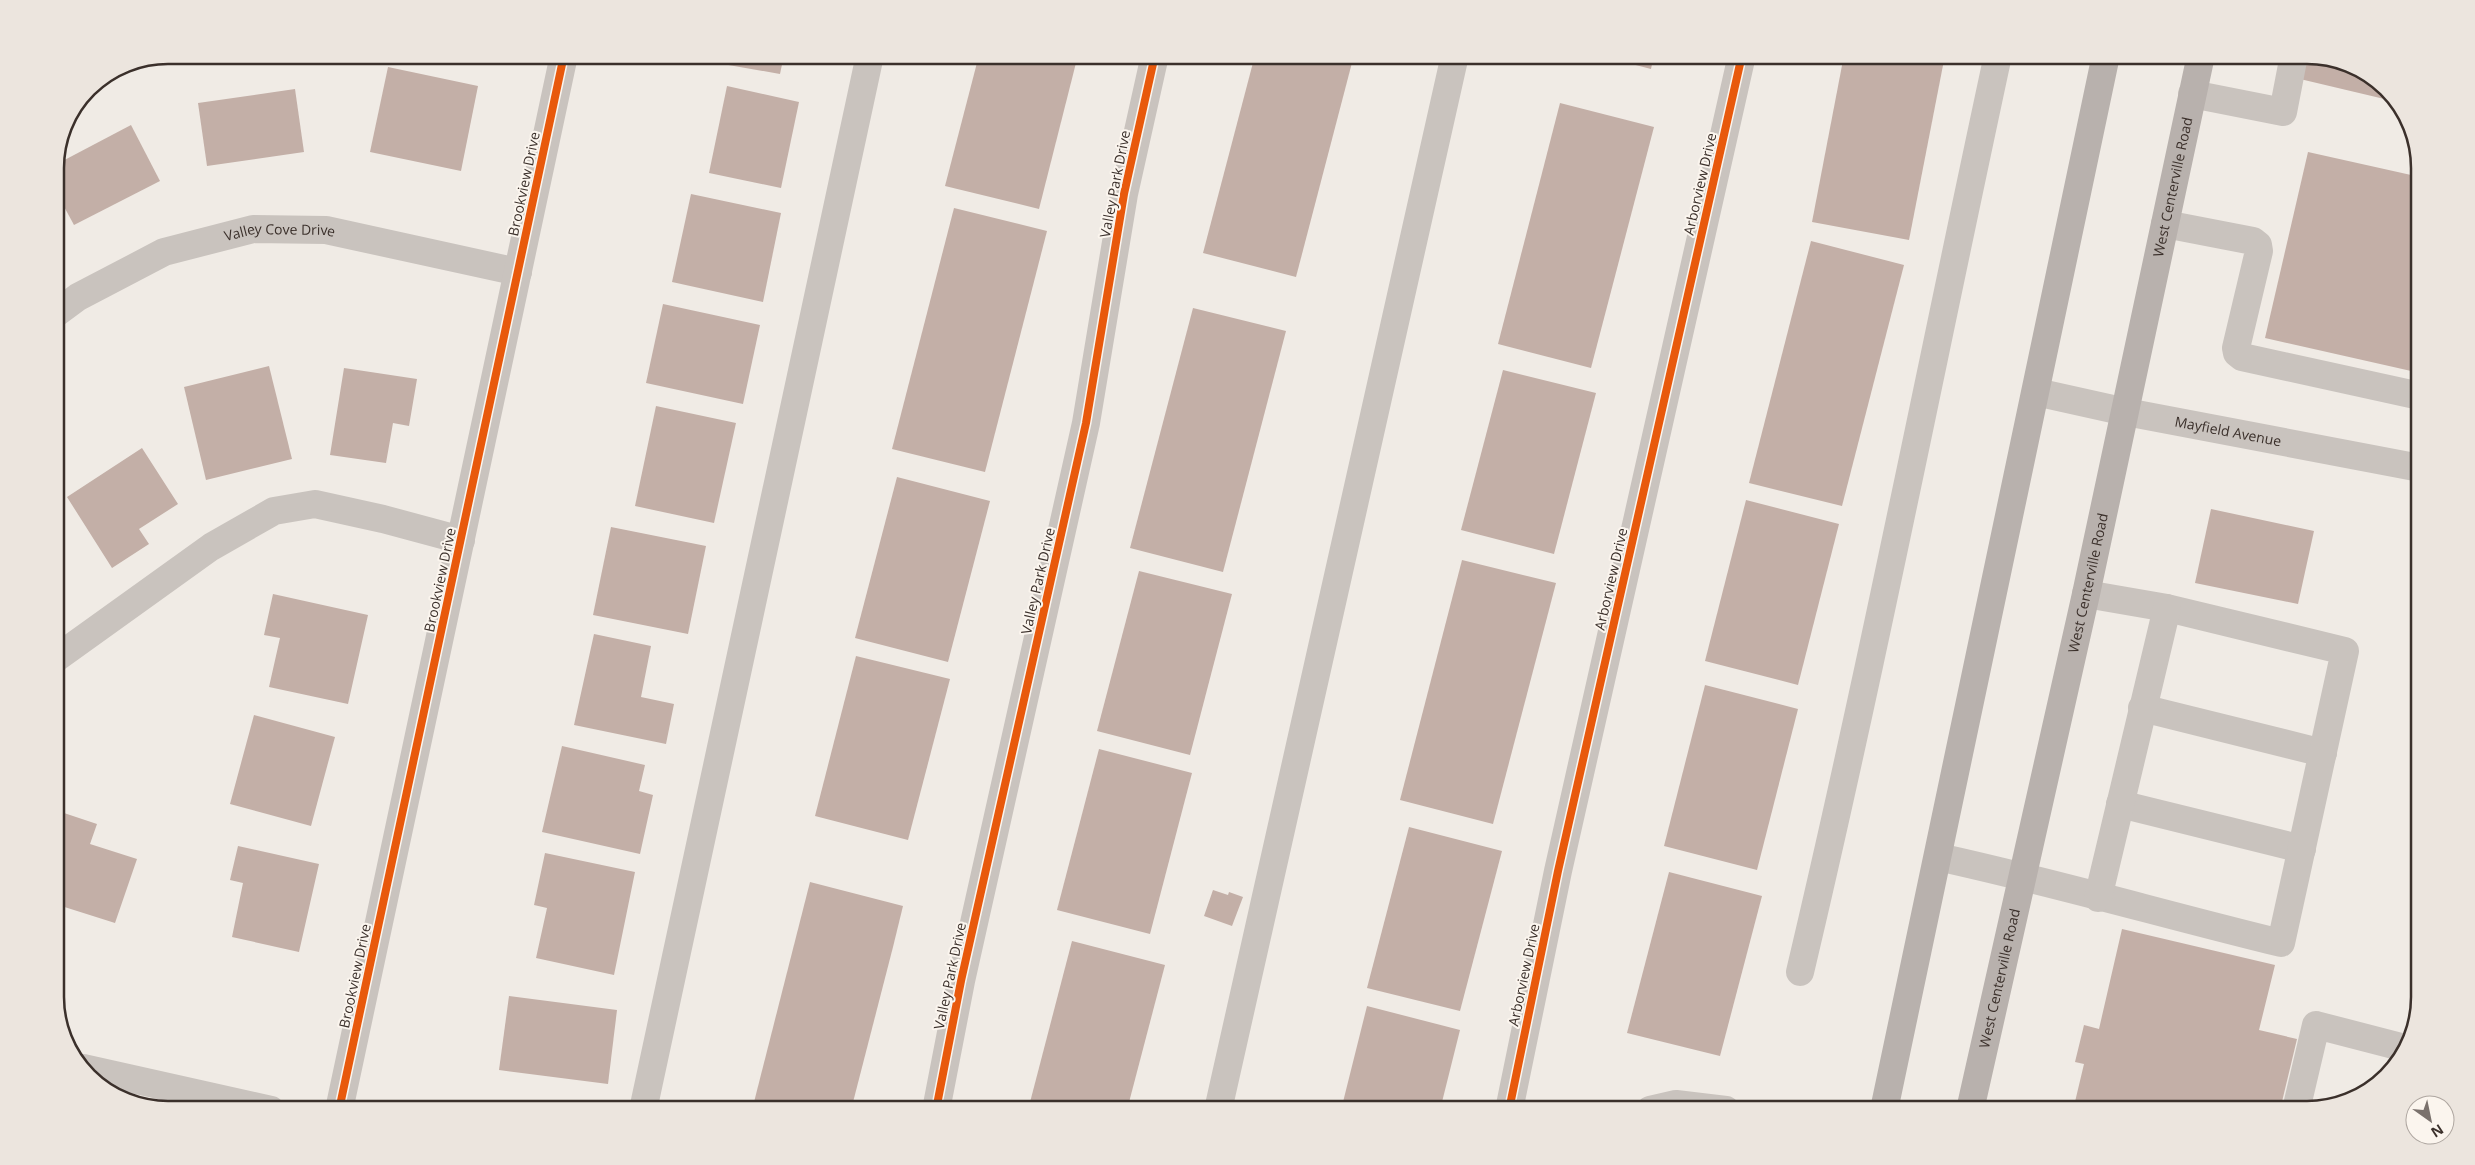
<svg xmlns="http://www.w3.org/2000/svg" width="2475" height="1165" font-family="'Open Sans',sans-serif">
  <rect width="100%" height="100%" fill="#f0ebe5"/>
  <g fill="#c3afa7">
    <polygon points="719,55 784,55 780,74 717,63"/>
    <polygon points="979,55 1078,55 1039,209 945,186"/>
    <polygon points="1255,55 1354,55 1296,277 1203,253"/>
    <polygon points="1597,55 1654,55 1651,69"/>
    <polygon points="1844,55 1945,55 1909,240 1812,222"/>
    <polygon points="2306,55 2351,64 2397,102 2300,79"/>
    <polygon points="388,67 478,86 461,171 370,152"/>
    <polygon points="727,86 799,102 781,188 709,173"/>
    <polygon points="295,89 304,152 207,166 198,103"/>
    <polygon points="1560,103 1654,127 1591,368 1498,344"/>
    <polygon points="131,125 160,181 74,225 55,190 55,165"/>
    <polygon points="2308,152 2420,177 2420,373 2265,338"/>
    <polygon points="691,194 781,213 763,302 672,282"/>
    <polygon points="954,208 1047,231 985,472 892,449"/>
    <polygon points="1811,241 1904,265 1842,506 1749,483"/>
    <polygon points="663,304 760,325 743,404 646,383"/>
    <polygon points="1193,308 1286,331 1223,572 1130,548"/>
    <polygon points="269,366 292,459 206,480 184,387"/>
    <polygon points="344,368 417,379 409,426 393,423 386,463 330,455"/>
    <polygon points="1503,370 1596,393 1554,554 1461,530"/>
    <polygon points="656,406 736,423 714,523 635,506"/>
    <polygon points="142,448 178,504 139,529 149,544 112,568 67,497"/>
    <polygon points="897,477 990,501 948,662 855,638"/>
    <polygon points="1746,500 1839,524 1798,685 1705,661"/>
    <polygon points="2211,509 2314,531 2298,604 2195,583"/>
    <polygon points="611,527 706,546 688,634 593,615"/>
    <polygon points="55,546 65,561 55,568"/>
    <polygon points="1462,560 1556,583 1493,824 1400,800"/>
    <polygon points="1139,571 1232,594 1190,755 1097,731"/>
    <polygon points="273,594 368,615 348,704 269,687 280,638 264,635"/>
    <polygon points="594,634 651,646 641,697 674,704 666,744 574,725"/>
    <polygon points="856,656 950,679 908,840 815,816"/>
    <polygon points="1705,685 1798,709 1757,870 1664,846"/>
    <polygon points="254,715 335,737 311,826 230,804"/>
    <polygon points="562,746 645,765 639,791 653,795 640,854 542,832"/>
    <polygon points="1099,749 1192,773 1150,934 1057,910"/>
    <polygon points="55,810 97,824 90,844 137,859 115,923 55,904"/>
    <polygon points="1409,827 1502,851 1460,1011 1367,988"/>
    <polygon points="238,846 319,864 299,952 232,937 243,883 230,880"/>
    <polygon points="545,853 635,872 614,975 536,958 547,908 534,905"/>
    <polygon points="1669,872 1762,896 1720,1056 1627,1033"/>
    <polygon points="810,882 903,906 893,947 851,1110 752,1110"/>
    <polygon points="1213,890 1228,895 1229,892 1243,897 1232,926 1204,916"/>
    <polygon points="2122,929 2275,965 2259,1030 2297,1039 2280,1110 2083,1110 2074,1106 2084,1064 2075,1062 2084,1025 2099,1029"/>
    <polygon points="1072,941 1165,965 1127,1110 1028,1110"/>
    <polygon points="509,996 617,1010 608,1084 499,1070"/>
    <polygon points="1367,1006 1460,1030 1440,1110 1341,1110"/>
  </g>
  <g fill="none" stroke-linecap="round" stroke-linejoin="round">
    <g stroke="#c9c3be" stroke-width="28">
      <polyline points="2192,94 2283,112 2294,55"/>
      <polyline points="2165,224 2253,241 2258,245 2259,251 2236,348 2237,353 2242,357 2420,396"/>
      <path id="s1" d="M55 314 78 297 164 252 253 229 326 230 518 272"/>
      <path id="s2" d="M2036 392 2126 412 2420 468"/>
      <polyline points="55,659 211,547 274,511 315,504 383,519 461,540"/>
      <polyline points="2142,708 2323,753"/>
      <polyline points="2120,804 2302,849"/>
      <path d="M1938 857C2053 882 2166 915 2281 943L2345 651 2167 608 2086 594"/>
      <polyline points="2098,898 2167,608"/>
      <path d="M1800 972C1872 668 1932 361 1998 55"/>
      <polyline points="83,1068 271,1110"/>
      <polyline points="339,1110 564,55"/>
      <polyline points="643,1110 870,55"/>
      <polyline points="936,1110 961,981 1086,423 1124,194 1155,55"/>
      <polyline points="1218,1110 1455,55"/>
      <polyline points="1509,1110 1558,871 1742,55"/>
      <polyline points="1650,1110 1676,1104 1726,1110"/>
      <polyline points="2296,1110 2316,1025 2405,1048"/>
    </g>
    <g stroke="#b8b1ad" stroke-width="28">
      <polyline points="1884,1110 2106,55"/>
      <path id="s3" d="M1970 1110 2086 594 2201 55"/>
    </g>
    <defs>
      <g id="cycleway">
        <polyline points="339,1110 564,55"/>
        <polyline points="936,1110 961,981 1086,423 1124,194 1155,55"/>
        <polyline points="1509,1110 1558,871 1742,55"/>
      </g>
    </defs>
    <use href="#cycleway" stroke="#fbf5ee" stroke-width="11"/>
    <use href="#cycleway" stroke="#e8590c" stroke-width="8"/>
  </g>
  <g text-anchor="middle" stroke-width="4" stroke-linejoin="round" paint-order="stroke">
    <g font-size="14" fill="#3b302b" stroke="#fbf5ee">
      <text transform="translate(524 184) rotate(-78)" y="5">Brookview Drive</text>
      <text transform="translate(1115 184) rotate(-79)" y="5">Valley Park Drive</text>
      <text transform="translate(1700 184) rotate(-77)" y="5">Arborview Drive</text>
      <text dy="5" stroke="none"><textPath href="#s3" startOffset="945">West Centerville Road</textPath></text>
      <text dy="5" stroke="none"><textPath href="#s1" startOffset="244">Valley Cove Drive</textPath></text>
      <text dy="5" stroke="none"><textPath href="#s2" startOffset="196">Mayfield Avenue</textPath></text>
      <text transform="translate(1611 579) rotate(-77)" y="5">Arborview Drive</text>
      <text transform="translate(440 580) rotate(-78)" y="5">Brookview Drive</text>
      <text transform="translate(1038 581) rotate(-77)" y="5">Valley Park Drive</text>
      <text dy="5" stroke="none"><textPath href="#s3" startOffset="540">West Centerville Road</textPath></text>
      <text transform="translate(1524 975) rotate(-78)" y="5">Arborview Drive</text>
      <text transform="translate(355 976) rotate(-78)" y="5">Brookview Drive</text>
      <text transform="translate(950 976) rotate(-78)" y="5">Valley Park Drive</text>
      <text dy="5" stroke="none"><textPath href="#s3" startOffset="135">West Centerville Road</textPath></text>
    </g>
  </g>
  <path d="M0 0H2475V1165H0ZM168 64H2307A104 104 0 0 1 2411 168V997A104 104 0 0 1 2307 1101H168A104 104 0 0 1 64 997V168A104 104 0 0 1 168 64Z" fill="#ece5de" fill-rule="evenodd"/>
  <path fill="none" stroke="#3b302b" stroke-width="2.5" d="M168 64H2307A104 104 0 0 1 2411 168V997A104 104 0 0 1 2307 1101H168A104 104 0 0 1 64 997V168A104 104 0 0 1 168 64Z"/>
  <g transform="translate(2430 1120) rotate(147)"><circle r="24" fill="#fbf5ee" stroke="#aea6a0"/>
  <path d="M0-4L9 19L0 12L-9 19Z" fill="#7a716c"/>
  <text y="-8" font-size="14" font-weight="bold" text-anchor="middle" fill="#3b302b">N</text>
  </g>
</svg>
